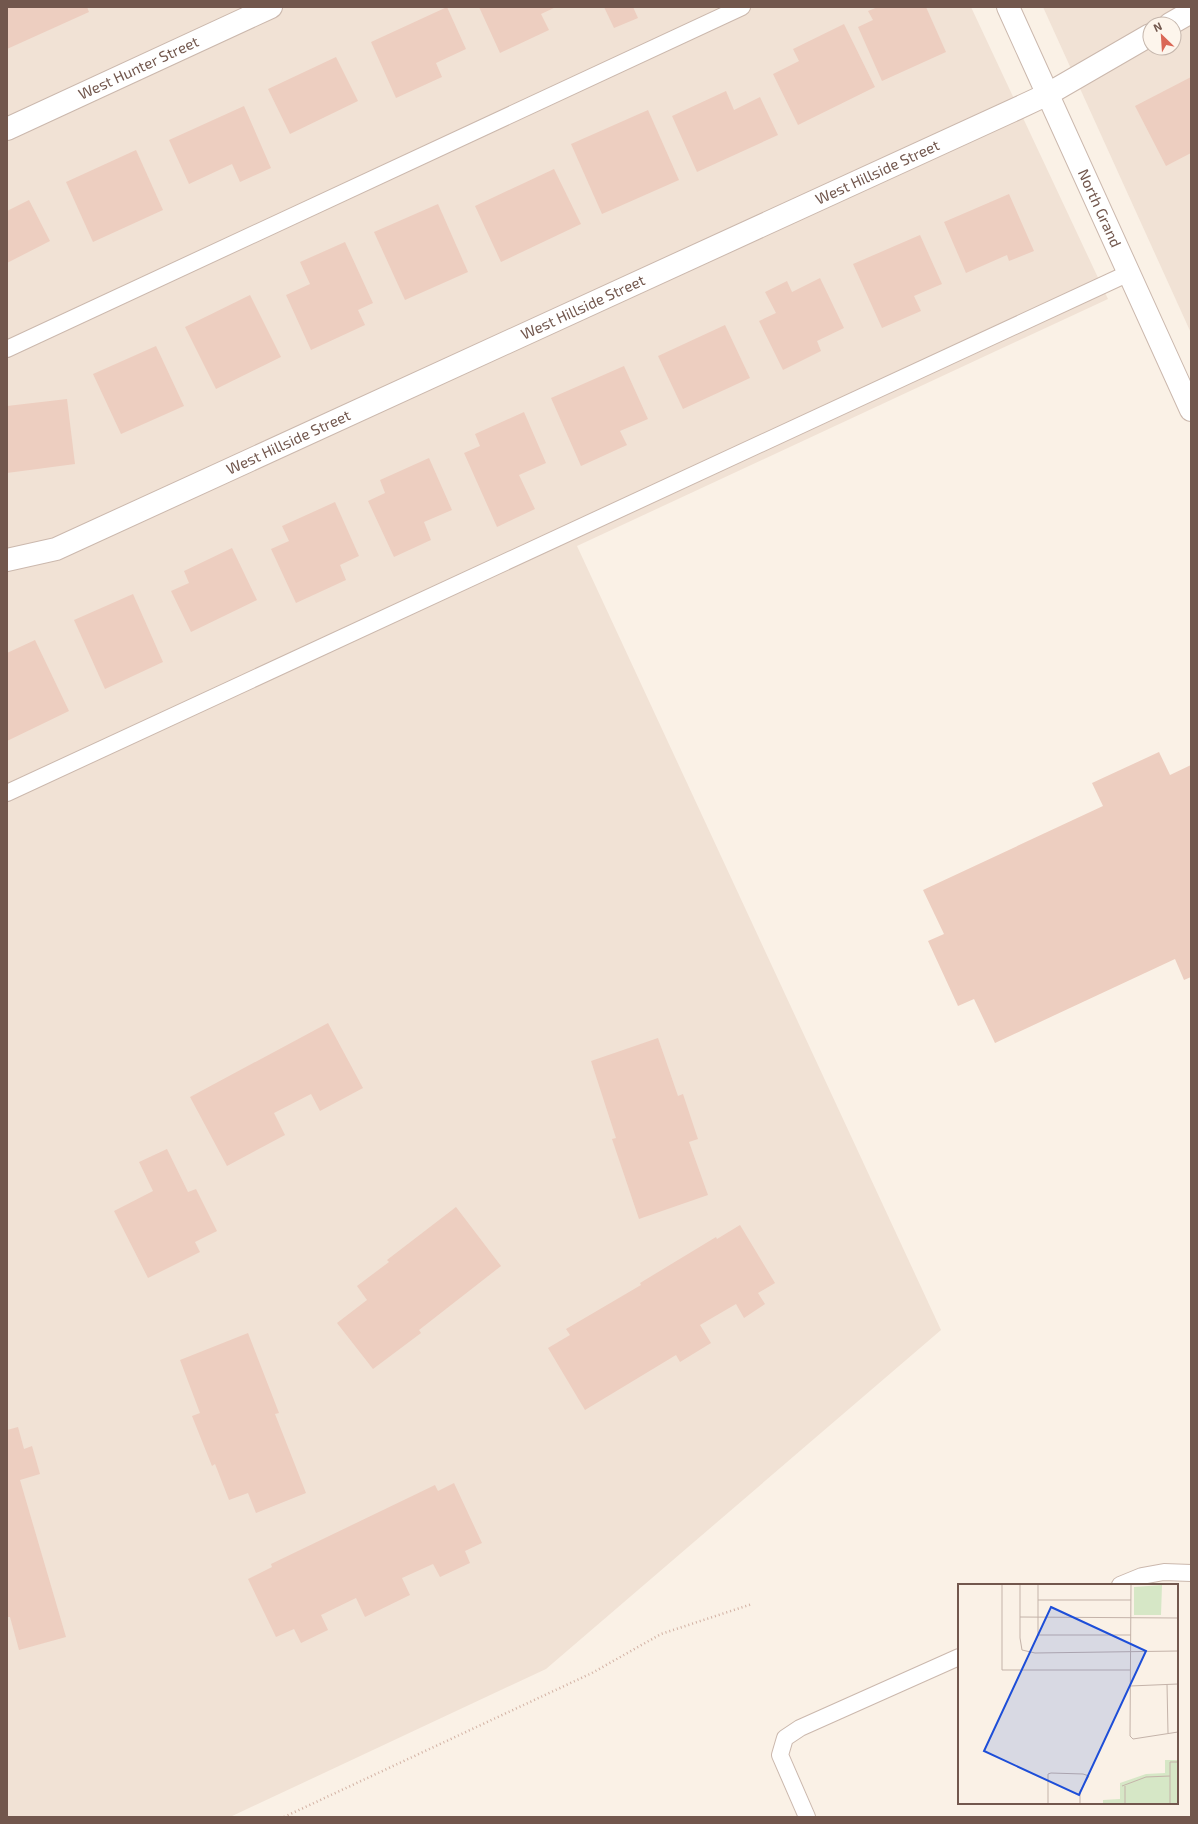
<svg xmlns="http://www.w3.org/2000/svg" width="1198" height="1824" font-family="'Exo 2',sans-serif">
  <rect width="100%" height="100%" fill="#faf1e6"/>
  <g fill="#f1e2d5" fill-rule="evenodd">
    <polygon points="7,7 971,7 1108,299 577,546 941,1330 546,1669 230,1817 7,1817"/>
    <path d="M1043 7H1191V333ZM1150 24H1174V48H1150Z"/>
  </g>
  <g fill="#edcec0">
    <polygon points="7,7 87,7 89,12 7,49"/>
    <polygon points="447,7 466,49 436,63 442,77 396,98 371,42"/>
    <polygon points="479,7 556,7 541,14 549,30 500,53"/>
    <polygon points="604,7 633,7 638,18 614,28"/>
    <polygon points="878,7 926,7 946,52 882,81 858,27 873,20 868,11"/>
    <polygon points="844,24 875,87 798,125 773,74 799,61 793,49"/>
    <polygon points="336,57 358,101 290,134 268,89"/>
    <polygon points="1191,77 1191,153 1166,166 1135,106"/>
    <polygon points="726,91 734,110 760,97 778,135 697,172 672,116"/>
    <polygon points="244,106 271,168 240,182 232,164 189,184 169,140"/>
    <polygon points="648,110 679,180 602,214 571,144"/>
    <polygon points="136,150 163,210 93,242 66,182"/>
    <polygon points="554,169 581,224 501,262 475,206"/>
    <polygon points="1009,194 1034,251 1009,261 1007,255 966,273 944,222"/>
    <polygon points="29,200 50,241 7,263 7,211"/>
    <polygon points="438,204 468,272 405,300 374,232"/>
    <polygon points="920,235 942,284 914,296 921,311 882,328 853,264"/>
    <polygon points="345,242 373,303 358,310 365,325 311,350 286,295 310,284 300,262"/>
    <polygon points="820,278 844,328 817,341 821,351 783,370 759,321 776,313 765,292 787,281 792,292"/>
    <polygon points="250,295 281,357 216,389 185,327"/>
    <polygon points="725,325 750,378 683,409 658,356"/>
    <polygon points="156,346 184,406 121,434 93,374"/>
    <polygon points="624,366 648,419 620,431 627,445 581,466 551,398"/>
    <polygon points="67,399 75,464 7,473 7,406"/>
    <polygon points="524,412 546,463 519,475 535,509 497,527 464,453 480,446 475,434"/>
    <polygon points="429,458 452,510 424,522 431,540 394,557 368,501 385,493 380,480"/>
    <polygon points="335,502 359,556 340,565 346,580 296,603 271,549 289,541 282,526"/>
    <polygon points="232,548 257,600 191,632 171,591 189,583 184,571"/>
    <polygon points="133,594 163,662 105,689 74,620"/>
    <polygon points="35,640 69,711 7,741 7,653"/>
    <polygon points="1159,752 1170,775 1191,765 1191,977 1184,980 1175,959 995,1043 974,999 958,1006 928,941 944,934 923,890 1103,806 1092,783"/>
    <polygon points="328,1023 363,1088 320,1111 311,1094 274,1113 285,1135 227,1166 190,1097"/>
    <polygon points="658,1038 678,1096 683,1094 698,1139 689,1142 708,1195 639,1219 612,1139 616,1138 591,1061"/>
    <polygon points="167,1149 188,1192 196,1189 217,1231 195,1242 200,1252 148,1278 114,1211 153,1191 139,1162"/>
    <polygon points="456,1207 501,1266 419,1330 421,1333 373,1369 337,1323 367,1300 357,1286 389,1262 387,1260"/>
    <polygon points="740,1225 775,1283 758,1293 765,1304 744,1318 736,1304 700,1325 711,1343 680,1362 676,1355 585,1410 548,1348 570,1335 566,1329 641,1285 640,1283 716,1237 717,1239"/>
    <polygon points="248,1333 279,1413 275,1414 306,1493 256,1513 248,1493 229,1500 215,1464 212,1466 192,1416 200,1413 180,1360"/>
    <polygon points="18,1427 24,1449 32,1446 40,1474 20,1480 66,1637 19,1650 10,1617 7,1617 7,1430"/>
    <polygon points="454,1483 482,1543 465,1551 470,1563 440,1577 433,1564 402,1578 410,1595 365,1617 356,1598 321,1615 328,1630 301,1643 294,1629 276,1637 248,1579 272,1567 271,1564 435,1485 438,1491"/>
  </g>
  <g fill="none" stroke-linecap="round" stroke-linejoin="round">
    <defs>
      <g id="lane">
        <polyline points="7,349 742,7"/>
        <polyline points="7,793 1129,273"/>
        <polyline points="1120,1585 1142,1576 1164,1572 1191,1573"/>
        <polyline points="807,1817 780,1755 785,1738 800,1728 959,1657"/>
      </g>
      <g id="street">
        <path id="s1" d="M1008 7 1191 410"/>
        <polyline points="1170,24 1191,12"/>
        <path id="s2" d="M7 129 271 7"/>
        <path id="s3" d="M7 560 56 549 1016 109 1048 94 1150 35"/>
      </g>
    </defs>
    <use href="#lane" stroke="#cbb8ad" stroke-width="18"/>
    <use href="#street" stroke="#cbb8ad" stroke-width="24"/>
    <polyline stroke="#d2b1a3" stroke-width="2.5" stroke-dasharray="1 3" stroke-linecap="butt" points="284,1817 592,1673 661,1634 752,1604"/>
    <use href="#lane" stroke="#fff" stroke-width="16"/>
    <use href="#street" stroke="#fff" stroke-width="22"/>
  </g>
  <g text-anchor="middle" stroke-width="3.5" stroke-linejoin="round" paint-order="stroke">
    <g font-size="15" fill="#72574d" stroke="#fdf5ec">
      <text dy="5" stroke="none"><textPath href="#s2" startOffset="145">West Hunter Street</textPath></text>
      <text dy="5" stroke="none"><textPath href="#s3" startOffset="954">West Hillside Street</textPath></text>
      <text dy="5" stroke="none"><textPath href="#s1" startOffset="221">North Grand</textPath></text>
      <text dy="5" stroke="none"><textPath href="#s3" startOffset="630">West Hillside Street</textPath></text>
      <text dy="5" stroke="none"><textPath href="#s3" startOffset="306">West Hillside Street</textPath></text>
    </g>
  </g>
  <g transform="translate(958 1584)">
    <rect width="220" height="220" fill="#faf1e6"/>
    <path d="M204 1 203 31H176V3ZM207 176H220V220H145V216L162 215V199L188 190 207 189Z" fill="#d6e7c6"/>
    <path fill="none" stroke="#c4b3a9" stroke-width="1" d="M44 0V86H172M62 0V54L64 66 77 69 220 67M80 0V51H173M173 0 172 152 175 155 220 148M80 16H173M62 33 220 34M209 100 210 149M172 102 220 100M164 202 188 193 212 192M167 202V220M90 220V190L93 189 125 190 131 192 122 207V220M212 220V178H220"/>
    <path fill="#1d4ed8" fill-opacity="0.15" stroke="#1d4ed8" stroke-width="2" d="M93 23 188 67 121 211 26 167Z"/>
    <rect width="220" height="220" fill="none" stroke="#72574d" stroke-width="2"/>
  </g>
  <rect width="1198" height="1824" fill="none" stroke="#72574d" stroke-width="16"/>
  <g transform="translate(1162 36) rotate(335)"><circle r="19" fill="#fdf5ec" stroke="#c5b6ac"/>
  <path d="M0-3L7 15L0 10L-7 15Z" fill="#da6756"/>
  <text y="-6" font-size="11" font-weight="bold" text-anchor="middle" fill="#72574d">N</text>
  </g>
</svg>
